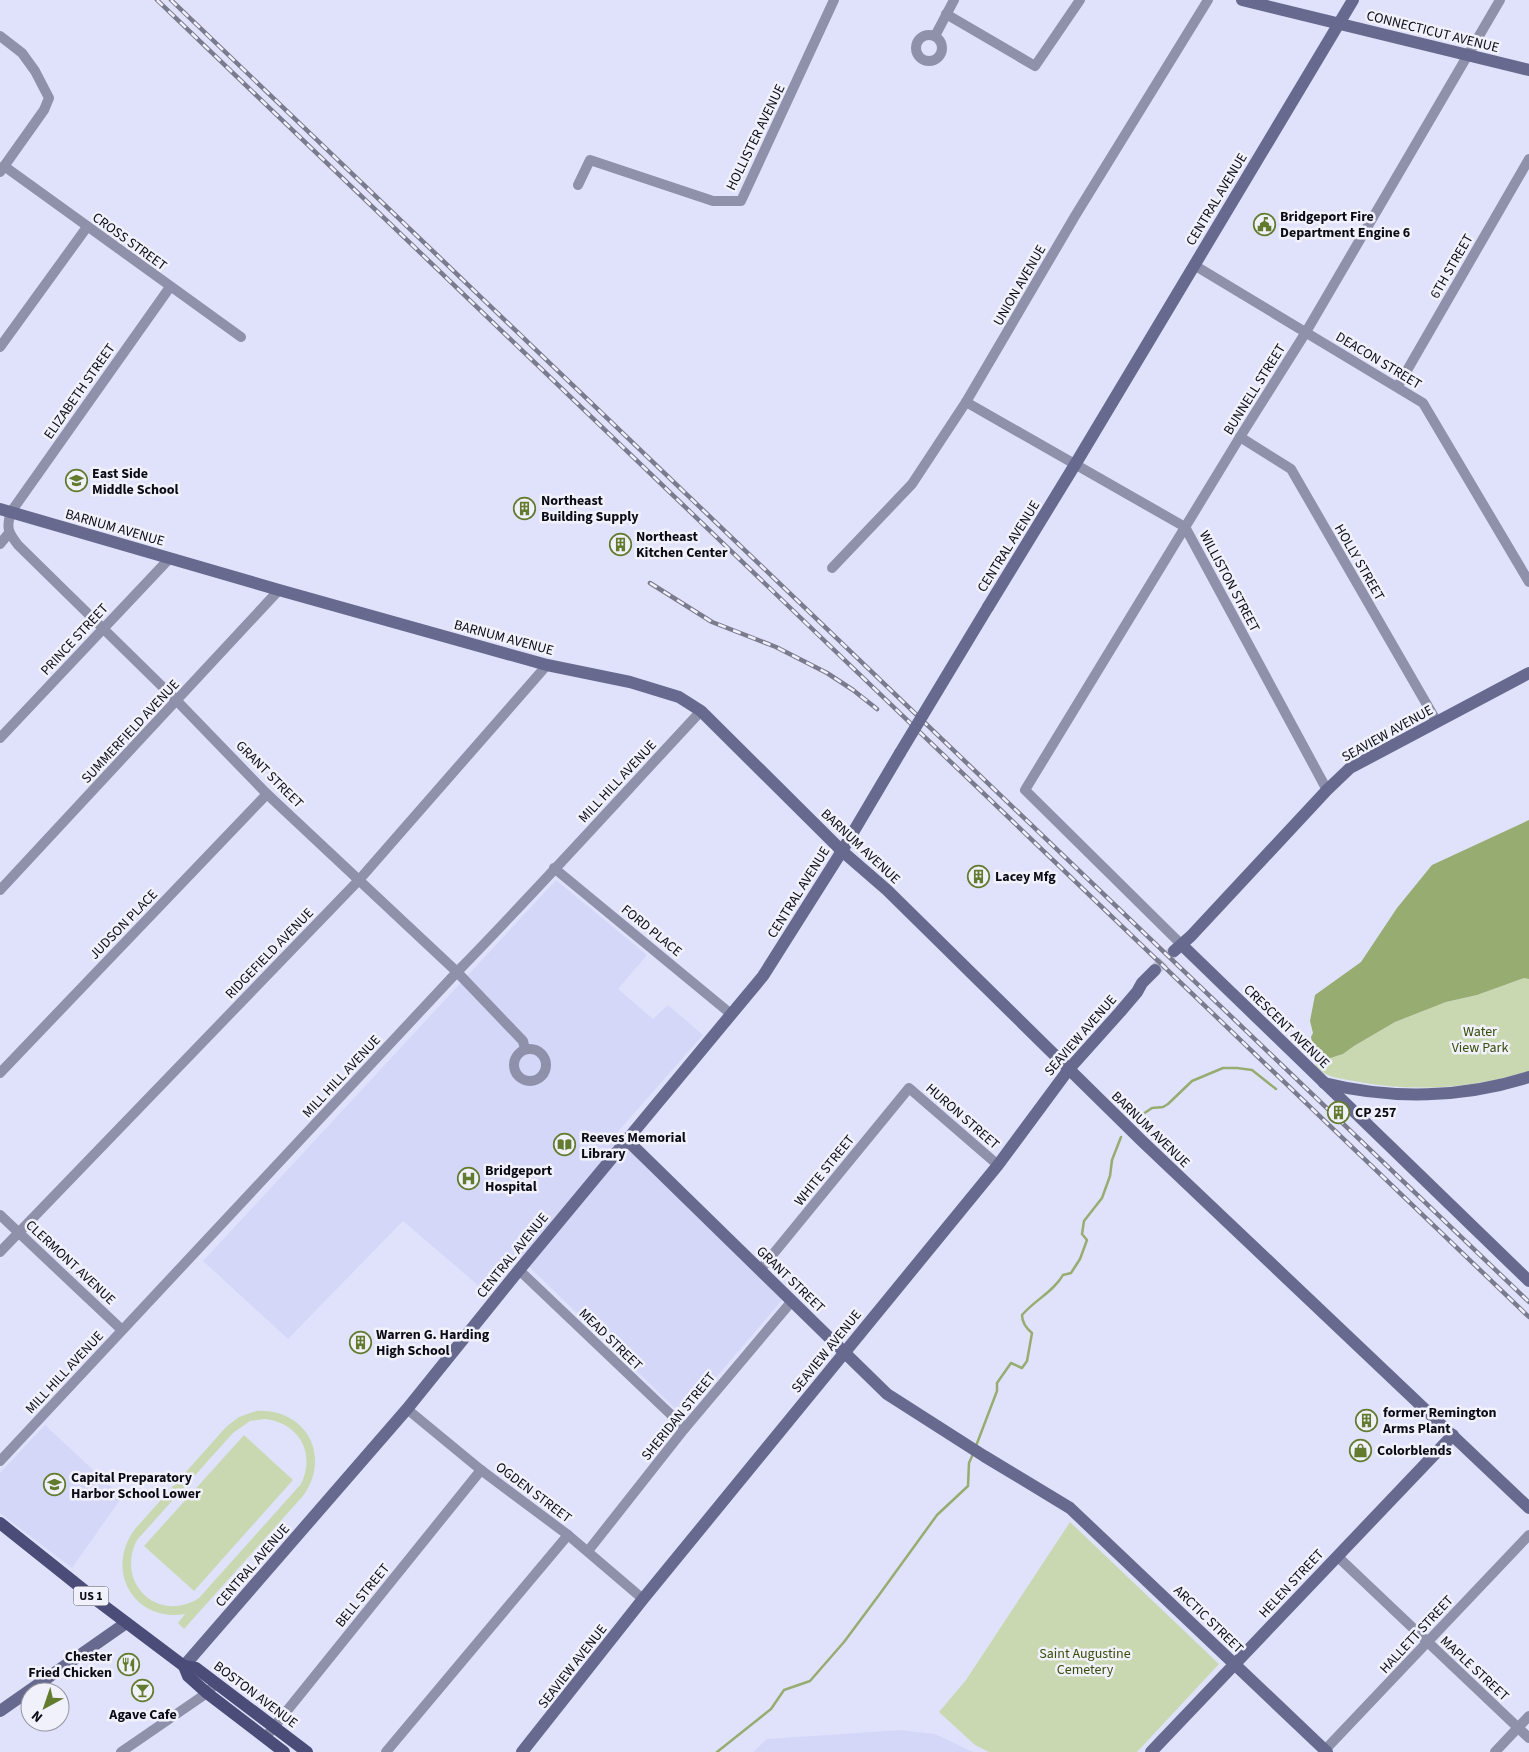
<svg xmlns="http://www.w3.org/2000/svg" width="1529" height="1752" font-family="'Source Sans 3',sans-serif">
  <rect width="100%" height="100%" fill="#e0e2fc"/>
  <g fill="#d5d7f8">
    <polygon points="556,880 647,955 618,989 653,1019 668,1005 703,1035 614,1136 783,1299 683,1416 518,1256 487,1293 403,1221 288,1339 203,1261"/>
    <polygon points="45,1425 122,1497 72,1568 0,1513 0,1473"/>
    <polygon points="900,1730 935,1734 973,1752 753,1752 767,1739"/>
  </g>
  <g fill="#cad8b2" fill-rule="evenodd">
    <path d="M1524 978 1529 979V1071C1472 1088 1413 1093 1354 1081 1338 1078 1327 1078 1315 1066L1321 1061 1343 1054 1354 1046 1395 1022 1446 1002 1477 995Z"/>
    <path d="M256 1411C306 1408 332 1456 303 1496L184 1629 178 1623 185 1614C134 1623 104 1570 135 1529L226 1427 239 1417ZM265 1419C299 1423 316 1453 301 1484L199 1598C158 1624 115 1583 137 1540L233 1433 250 1421Z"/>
    <polygon points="244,1435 293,1480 194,1591 144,1546"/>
    <polygon points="1070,1522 1219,1664 1137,1752 989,1752 975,1745 939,1712 966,1680"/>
  </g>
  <polygon fill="#97ac71" points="1529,820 1529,979 1524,978 1477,995 1446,1002 1395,1022 1354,1046 1343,1054 1321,1061 1314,1052 1311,1037 1313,1033 1310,1021 1315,995 1361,962 1397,908 1432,865"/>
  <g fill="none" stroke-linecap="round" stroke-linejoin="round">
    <g stroke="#97ac71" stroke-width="2.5">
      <polyline points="1137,1118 1152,1108 1163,1107 1168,1104 1192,1081 1223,1068 1237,1068 1252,1070 1276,1089"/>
      <path d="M976 1446 997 1391V1383L1011 1363 1022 1368 1027 1361 1032 1333C1026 1328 1022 1323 1022 1315 1035 1300 1054 1291 1063 1275L1071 1273 1080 1259 1087 1240 1082 1234 1084 1221 1102 1198 1110 1176 1112 1160 1121 1137"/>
      <polyline points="717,1752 771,1709 784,1690 810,1681 844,1642 879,1595 937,1515 968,1486 969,1463 973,1454"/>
    </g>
    <polyline stroke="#c0c2d9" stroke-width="12" stroke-dasharray="12 6" stroke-linecap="butt" points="1155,970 1174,951"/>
    <g stroke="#8f91ab" stroke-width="10">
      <polyline points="946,14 1035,66 1080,0"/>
      <circle cx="929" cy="48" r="13"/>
      <polyline points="0,36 22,53 35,71 49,98 44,110 0,172"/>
      <polyline points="935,36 954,0"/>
      <polyline points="4,166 241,337"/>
      <polyline points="578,185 590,160 713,201 741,201 834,0"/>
      <polyline points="1194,265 1423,403 1529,582"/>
      <path d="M170 287 11 512C6 528 8 532 18 545L177 701 267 794 457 972 523 1041 525 1049"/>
      <polyline points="0,347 87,227"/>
      <polyline points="1398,386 1529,159"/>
      <polyline points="966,402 1185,527 1327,790"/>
      <polyline points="1240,437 1291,469 1437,722"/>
      <polyline points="0,544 9,533"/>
      <polyline points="832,568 912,484 966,402 1075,216 1208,0"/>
      <polyline points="0,738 169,559"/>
      <polyline points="554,868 731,1014"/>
      <polyline points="0,890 279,590"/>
      <polyline points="1182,945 1025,790 1240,437 1306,332 1500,0"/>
      <circle cx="530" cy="1065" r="16"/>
      <polyline points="0,1073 267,794"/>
      <polyline points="0,1215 122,1330"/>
      <polyline points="0,1252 359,880 547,665"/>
      <polyline points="519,1270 685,1428"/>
      <polyline points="760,1270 909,1088 998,1165"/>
      <polyline points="407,1409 481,1470 568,1535 643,1599"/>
      <path d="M0 1461 457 972C540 887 620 798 701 711"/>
      <polyline points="588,1551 685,1428 792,1301"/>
      <polyline points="1337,1556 1529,1738"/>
      <polyline points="269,1733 481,1470"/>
      <polyline points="121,1752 207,1693 216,1683"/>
      <polyline points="386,1752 568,1535"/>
      <polyline points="1323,1752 1529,1535"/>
      <polyline points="1495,1752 1529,1716"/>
    </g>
    <g stroke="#67698e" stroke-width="12">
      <polyline points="1242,0 1529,70"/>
      <polyline points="0,509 279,590 486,648 547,665 630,682 679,697 701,711 842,851 887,890 1142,1141 1529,1508"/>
      <polyline points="988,607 1076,463 1353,0"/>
      <polyline points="1182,945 1529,1281"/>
      <polyline points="1174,951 1191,936 1327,790 1350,768 1529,673"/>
      <path d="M1324 1083C1392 1100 1463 1098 1529 1077"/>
      <polyline points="627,1140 887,1394 984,1456 1070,1508 1327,1752"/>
      <polyline points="184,1666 407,1409 519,1270 763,976 842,851 900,753"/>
      <polyline points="0,1711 126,1623"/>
      <polyline points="522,1752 643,1599 998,1165 1069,1069 1120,1012 1137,992 1142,983 1155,970"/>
      <polyline points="1151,1752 1453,1435"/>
    </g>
    <g stroke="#4b4c78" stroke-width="12">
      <polyline points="0,1523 99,1602 176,1660 184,1666 196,1668 307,1752"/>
      <polyline points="184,1666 188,1676 207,1693 284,1752"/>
    </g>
    <defs>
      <g id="rail">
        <polyline points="157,0 1529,1317"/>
        <polyline points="171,0 1529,1302"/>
        <polyline points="650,583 712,622 776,647 827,673 853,690 877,709"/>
      </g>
    </defs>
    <use href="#rail" stroke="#7a7b8d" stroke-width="4.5"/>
    <use href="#rail" stroke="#f0f1fb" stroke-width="2.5" stroke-dasharray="8" stroke-linecap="butt"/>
    <polyline stroke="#67698e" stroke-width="12" points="900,753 988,607"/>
  </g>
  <defs>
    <symbol id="civic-ring" viewBox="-11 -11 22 22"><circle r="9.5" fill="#f0f1fb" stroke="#637b2e" stroke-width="1.5"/><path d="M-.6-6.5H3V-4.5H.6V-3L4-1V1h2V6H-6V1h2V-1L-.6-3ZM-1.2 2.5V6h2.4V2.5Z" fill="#637b2e"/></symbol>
    <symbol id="school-ring" viewBox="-11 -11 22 22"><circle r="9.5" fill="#f0f1fb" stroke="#637b2e" stroke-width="1.5"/><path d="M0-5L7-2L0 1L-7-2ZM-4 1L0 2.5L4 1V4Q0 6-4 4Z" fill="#637b2e"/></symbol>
    <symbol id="building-ring" viewBox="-11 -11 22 22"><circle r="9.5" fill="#f0f1fb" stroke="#637b2e" stroke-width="1.5"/><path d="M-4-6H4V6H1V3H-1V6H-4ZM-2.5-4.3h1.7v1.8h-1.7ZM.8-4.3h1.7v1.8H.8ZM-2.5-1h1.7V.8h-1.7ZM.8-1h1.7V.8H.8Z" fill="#637b2e"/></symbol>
    <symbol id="library-ring" viewBox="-11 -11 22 22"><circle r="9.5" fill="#f0f1fb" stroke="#637b2e" stroke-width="1.5"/><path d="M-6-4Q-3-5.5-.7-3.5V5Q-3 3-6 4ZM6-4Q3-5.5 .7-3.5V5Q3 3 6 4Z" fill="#637b2e"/></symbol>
    <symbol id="hospital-ring" viewBox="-11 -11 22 22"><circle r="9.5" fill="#f0f1fb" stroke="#637b2e" stroke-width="1.5"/><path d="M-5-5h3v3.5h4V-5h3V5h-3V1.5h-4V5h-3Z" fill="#637b2e"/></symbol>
    <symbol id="shop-ring" viewBox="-11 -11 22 22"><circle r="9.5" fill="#f0f1fb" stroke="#637b2e" stroke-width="1.5"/><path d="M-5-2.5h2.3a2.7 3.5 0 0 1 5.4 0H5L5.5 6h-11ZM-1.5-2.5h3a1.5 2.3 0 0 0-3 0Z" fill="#637b2e"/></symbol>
    <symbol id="restaurant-ring" viewBox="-11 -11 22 22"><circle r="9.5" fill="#f0f1fb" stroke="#637b2e" stroke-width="1.5"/><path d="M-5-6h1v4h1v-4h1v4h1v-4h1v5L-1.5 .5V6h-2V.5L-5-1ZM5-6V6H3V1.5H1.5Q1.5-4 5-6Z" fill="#637b2e"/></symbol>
    <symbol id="bar-ring" viewBox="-11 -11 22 22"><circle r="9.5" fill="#f0f1fb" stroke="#637b2e" stroke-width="1.5"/><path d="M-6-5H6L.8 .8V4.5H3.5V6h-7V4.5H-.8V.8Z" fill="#637b2e"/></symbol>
  </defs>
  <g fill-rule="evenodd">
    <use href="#civic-ring" x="1252" y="212" width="25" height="25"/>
    <use href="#school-ring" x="64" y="468" width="25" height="25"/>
    <use href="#building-ring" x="512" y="496" width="25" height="25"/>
    <use href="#building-ring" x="608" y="532" width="25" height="25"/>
    <use href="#building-ring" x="966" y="864" width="25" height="25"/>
    <use href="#building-ring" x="1326" y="1100" width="25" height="25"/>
    <use href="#library-ring" x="552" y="1132" width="25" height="25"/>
    <use href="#hospital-ring" x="456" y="1166" width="25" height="25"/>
    <use href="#building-ring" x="348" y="1330" width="25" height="25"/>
    <use href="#building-ring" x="1354" y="1408" width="25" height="25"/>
    <use href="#shop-ring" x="1348" y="1438" width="25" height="25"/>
    <use href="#school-ring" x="42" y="1472" width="25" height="25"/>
    <use href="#restaurant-ring" x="116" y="1652" width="25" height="25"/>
    <use href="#bar-ring" x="130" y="1678" width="25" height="25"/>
  </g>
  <g text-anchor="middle" stroke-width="5" stroke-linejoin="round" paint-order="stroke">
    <rect fill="#f0f1fb" stroke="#4f5059" stroke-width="1" x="73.5" y="1586.5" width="35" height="19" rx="4"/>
    <g font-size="12" font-weight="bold" fill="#0a0b13">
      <text x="91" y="1600">US 1</text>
    </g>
    <g font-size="14" fill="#0a0b13" stroke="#f0f1fb">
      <text transform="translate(1433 31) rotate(14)" y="5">CONNECTICUT AVENUE</text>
      <text transform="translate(755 137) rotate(-64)" y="5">HOLLISTER AVENUE</text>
      <text transform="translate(1216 199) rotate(-59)" y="5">CENTRAL AVENUE</text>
      <text transform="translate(130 241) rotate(36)" y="5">CROSS STREET</text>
      <text transform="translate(1451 266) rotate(-60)" y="5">6TH STREET</text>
      <text transform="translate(1019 285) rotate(-60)" y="5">UNION AVENUE</text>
      <text transform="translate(1379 360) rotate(31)" y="5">DEACON STREET</text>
      <text transform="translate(1254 389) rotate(-58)" y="5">BUNNELL STREET</text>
      <text transform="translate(79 391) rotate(-55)" y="5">ELIZABETH STREET</text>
      <text transform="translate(115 527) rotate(16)" y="5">BARNUM AVENUE</text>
      <text transform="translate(1008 546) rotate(-58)" y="5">CENTRAL AVENUE</text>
      <text transform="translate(1360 562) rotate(60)" y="5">HOLLY STREET</text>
      <text transform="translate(1230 581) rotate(62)" y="5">WILLISTON STREET</text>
      <text transform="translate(504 637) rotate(15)" y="5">BARNUM AVENUE</text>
      <text transform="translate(74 639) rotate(-47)" y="5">PRINCE STREET</text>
      <text transform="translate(130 731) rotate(-47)" y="5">SUMMERFIELD AVENUE</text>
      <text transform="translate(1387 733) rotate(-29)" y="5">SEAVIEW AVENUE</text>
      <text transform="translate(270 774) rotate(45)" y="5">GRANT STREET</text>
      <text transform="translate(617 781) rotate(-47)" y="5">MILL HILL AVENUE</text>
      <text transform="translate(861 846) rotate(43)" y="5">BARNUM AVENUE</text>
      <text transform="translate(798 892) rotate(-58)" y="5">CENTRAL AVENUE</text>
      <text transform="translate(123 924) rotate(-46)" y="5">JUDSON PLACE</text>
      <text transform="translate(652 930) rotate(39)" y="5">FORD PLACE</text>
      <text transform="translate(269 953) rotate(-46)" y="5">RIDGEFIELD AVENUE</text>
      <text transform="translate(1287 1026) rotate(44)" y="5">CRESCENT AVENUE</text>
      <text transform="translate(1080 1035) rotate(-49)" y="5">SEAVIEW AVENUE</text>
      <text transform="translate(341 1076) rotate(-47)" y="5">MILL HILL AVENUE</text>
      <text transform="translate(963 1116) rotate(41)" y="5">HURON STREET</text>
      <text transform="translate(1151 1129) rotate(44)" y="5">BARNUM AVENUE</text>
      <text transform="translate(824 1170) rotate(-51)" y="5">WHITE STREET</text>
      <text transform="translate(512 1255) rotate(-51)" y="5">CENTRAL AVENUE</text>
      <text transform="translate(71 1262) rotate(43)" y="5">CLERMONT AVENUE</text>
      <text transform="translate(791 1279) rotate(44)" y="5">GRANT STREET</text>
      <text transform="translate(611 1339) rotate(44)" y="5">MEAD STREET</text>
      <text transform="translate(826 1351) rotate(-51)" y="5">SEAVIEW AVENUE</text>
      <text transform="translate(64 1372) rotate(-47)" y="5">MILL HILL AVENUE</text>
      <text transform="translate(678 1416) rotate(-51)" y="5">SHERIDAN STREET</text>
      <text transform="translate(534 1492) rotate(37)" y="5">OGDEN STREET</text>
      <text transform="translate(252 1565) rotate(-49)" y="5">CENTRAL AVENUE</text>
      <text transform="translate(1291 1583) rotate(-47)" y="5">HELEN STREET</text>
      <text transform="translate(362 1595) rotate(-51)" y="5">BELL STREET</text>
      <text transform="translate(1209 1619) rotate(44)" y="5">ARCTIC STREET</text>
      <text transform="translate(1416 1634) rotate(-47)" y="5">HALLETT STREET</text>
      <text transform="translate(572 1666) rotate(-52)" y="5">SEAVIEW AVENUE</text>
      <text transform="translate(1475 1668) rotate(43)" y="5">MAPLE STREET</text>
      <text transform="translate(256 1694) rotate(37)" y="5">BOSTON AVENUE</text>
    </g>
    <g font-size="14" font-weight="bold" fill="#0a0b13" stroke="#f0f1fb" text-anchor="start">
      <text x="1280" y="221">Bridgeport Fire<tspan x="1280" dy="16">Department Engine 6</tspan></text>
      <text x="92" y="478">East Side<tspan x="92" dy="16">Middle School</tspan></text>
      <text x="541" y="505">Northeast<tspan x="541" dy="16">Building Supply</tspan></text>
      <text x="636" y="541">Northeast<tspan x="636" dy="16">Kitchen Center</tspan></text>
      <text x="995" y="881">Lacey Mfg</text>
      <text x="1355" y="1117">CP 257</text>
      <text x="581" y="1142">Reeves Memorial<tspan x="581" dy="16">Library</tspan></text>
      <text x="485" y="1175">Bridgeport<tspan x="485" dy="16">Hospital</tspan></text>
      <text x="376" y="1339">Warren G. Harding<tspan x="376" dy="16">High School</tspan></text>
      <text x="1383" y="1417">former Remington<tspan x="1383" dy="16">Arms Plant</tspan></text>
      <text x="1377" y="1455">Colorblends</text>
      <text x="71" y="1482">Capital Preparatory<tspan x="71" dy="16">Harbor School Lower</tspan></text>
      <text x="112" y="1661" text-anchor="end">Chester<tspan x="112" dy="16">Fried Chicken</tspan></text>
      <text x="143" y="1719" text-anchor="middle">Agave Cafe</text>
    </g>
    <g font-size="14" fill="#3a4d0a" stroke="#f0f1fb">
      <text x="1480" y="1036">Water<tspan x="1480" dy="16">View Park</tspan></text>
      <text x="1085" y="1658">Saint Augustine<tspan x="1085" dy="16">Cemetery</tspan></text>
    </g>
  </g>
  <g transform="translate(45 1707) rotate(220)"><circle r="24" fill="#f0f1fb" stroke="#94959e"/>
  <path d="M0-4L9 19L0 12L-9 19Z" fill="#637b2e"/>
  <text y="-8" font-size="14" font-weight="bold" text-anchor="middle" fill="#0a0b13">N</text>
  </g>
</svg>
